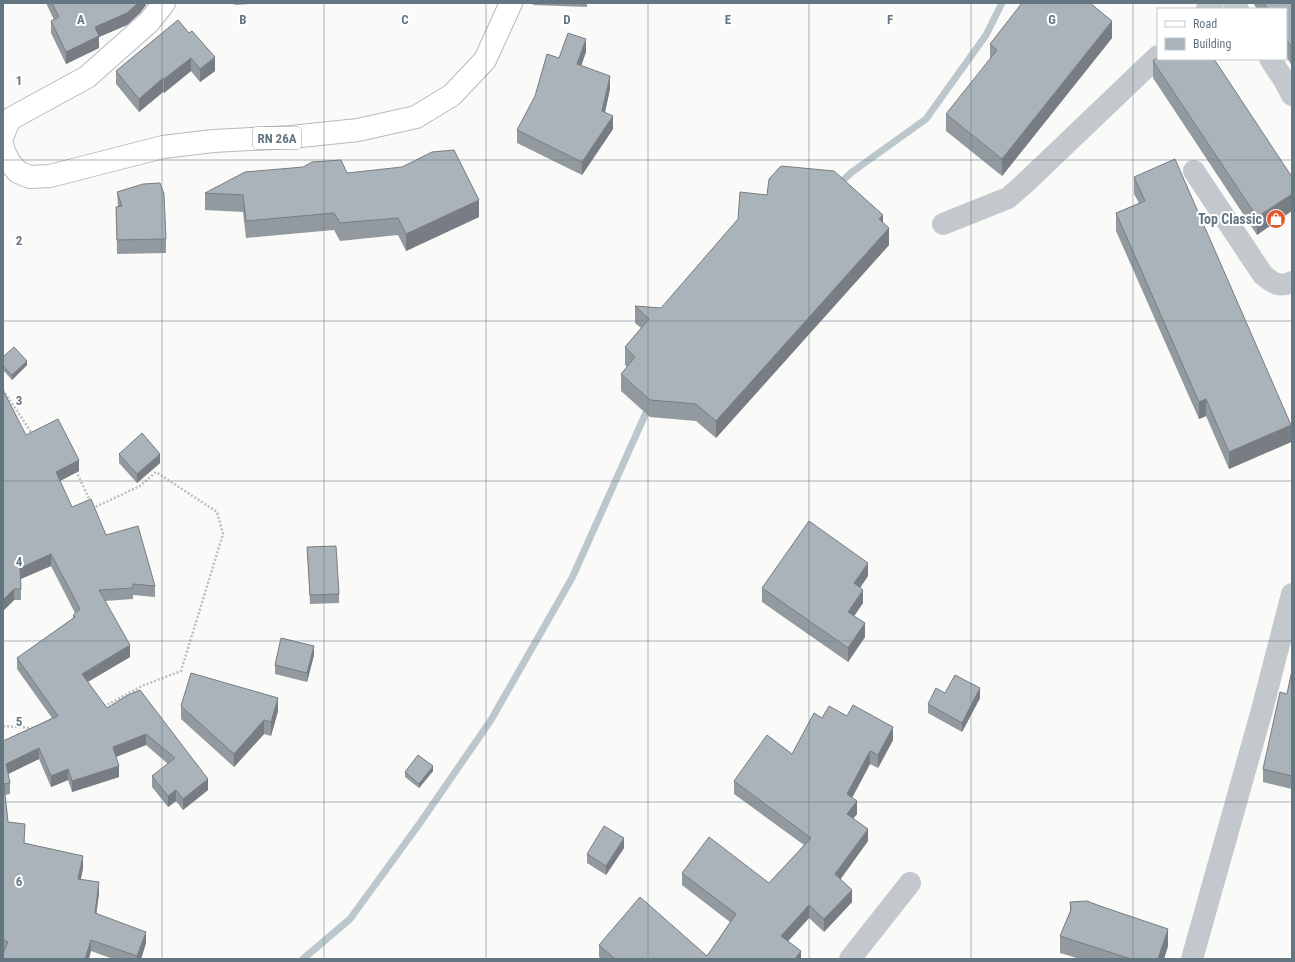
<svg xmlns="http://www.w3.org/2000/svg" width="1295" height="962" font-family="'Roboto Condensed',sans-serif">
  <rect width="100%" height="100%" fill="#fafaf8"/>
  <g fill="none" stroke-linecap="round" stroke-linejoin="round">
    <g stroke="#bbc7cb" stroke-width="7">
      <polyline points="838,185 852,172 926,119 986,35 1002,3"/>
      <polyline points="303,959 350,919 420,823 491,720 572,578 649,406"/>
    </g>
    <defs>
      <g id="major">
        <polyline points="3,135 8,123 12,118 87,77 149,22 164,3"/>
        <polyline points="3,147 4,152 10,163 18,172 30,177 50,176 163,147 213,141 291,137 358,130 416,117 452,95 485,60 511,3"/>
      </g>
    </defs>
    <use href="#major" stroke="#b5babe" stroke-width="24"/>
    <g stroke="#bbbfc2" stroke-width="2.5" stroke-dasharray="2 2" stroke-linecap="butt">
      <polyline points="3,390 33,435"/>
      <polyline points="76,471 91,503"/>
      <polyline points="93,507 93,508 140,486 156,472 217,512 223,534 181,671 142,686 103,707"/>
      <polyline points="3,726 34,728"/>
    </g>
    <g stroke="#c3c8cc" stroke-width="22">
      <polyline points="1234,3 1238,9"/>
      <polyline points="1207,9 1213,3"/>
      <polyline points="1270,59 1284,80 1292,95"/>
      <path d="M1194 171 1263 275C1273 283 1279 288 1292 282"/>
      <polyline points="943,224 1008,198 1023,185 1158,56"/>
      <polyline points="850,959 910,883"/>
      <polyline points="1192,959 1262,710 1292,594"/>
    </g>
    <use href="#major" stroke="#fff" stroke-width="22"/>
  </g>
  <g fill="#929a9f">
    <polygon points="46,3 146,3 146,5 140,13 127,25 99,37 99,48 66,64 51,33 51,21 54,20"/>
    <polygon points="234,3 264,3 235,5"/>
    <polygon points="533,3 587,3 587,7 533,5"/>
    <polygon points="1253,3 1292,3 1292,66 1286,56 1286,9 1257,9"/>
    <polygon points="178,20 215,71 200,82 191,71 164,93 163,92 139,112 116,84 116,71"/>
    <polygon points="1112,38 1002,176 946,131 946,114 990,60 990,44"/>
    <polygon points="586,52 581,66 610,89 605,113 613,129 582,175 517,143 517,130 559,58"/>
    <polygon points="1153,61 1292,177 1257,235 1153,78"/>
    <polygon points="347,173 479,217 406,251 398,235 340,241 334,230 246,238 243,212 205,210 205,193"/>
    <polygon points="1134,177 1291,442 1229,469 1206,416 1199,419 1116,231 1116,213 1139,203 1134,194"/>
    <polygon points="117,192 166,239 166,253 117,254 116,207 118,207"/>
    <polygon points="883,222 889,245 716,438 696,421 650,417 621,391 621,374 627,367 625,365 625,347 641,328 635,323 635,306 661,308"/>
    <polygon points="3,357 27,365 12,380 3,370"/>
    <polygon points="26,435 79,471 60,481 72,507 106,535 155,586 155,597 133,595 133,599 105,601 130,657 88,682 107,708 128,695 208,790 183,810 176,801 168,807 152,787 152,776 168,764 146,745 116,757 119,777 72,792 68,780 51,787 39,759 8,774 10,783 10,794 5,795 8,822 25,843 83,868 81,879 99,893 96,914 146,943 141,959 113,959 91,951 3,951 3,741 52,718 17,669 17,658 73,618 73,615 75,613 51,566 21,579 21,600 14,600 3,611"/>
    <polygon points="119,454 160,463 137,483 119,463"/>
    <polygon points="307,547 339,594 339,603 310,604"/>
    <polygon points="868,576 860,588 863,603 854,616 865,637 848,662 762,602 762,588"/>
    <polygon points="314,655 307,682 275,674 275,665"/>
    <polygon points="1292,670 1292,789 1263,782 1263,769 1287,694"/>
    <polygon points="945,693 980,698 962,732 928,713 928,704"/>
    <polygon points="181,706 278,711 271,736 264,734 234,767 181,719"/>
    <polygon points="822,718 893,740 878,768 870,764 852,798 857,814 853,818 868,841 840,879 852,902 824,932 809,918 788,941 801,959 601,959 599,957 599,945 707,956 730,922 682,885 682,873 769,883 804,845 734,794 734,781 792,754"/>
    <polygon points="433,771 419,788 405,777 405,772"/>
    <polygon points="624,848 606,875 587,863 587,854"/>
    <polygon points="1070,902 1168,946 1164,959 1080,959 1060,953 1060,936 1070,911"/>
  </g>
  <g fill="#777d82">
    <polygon points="138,3 146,3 146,5 140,13 127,25 99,37 99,48 66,64 66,52 95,27"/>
    <polygon points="1112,21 1112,38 1002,176 1002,159"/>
    <polygon points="586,39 586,52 577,77 577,64"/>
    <polygon points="215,57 215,71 200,82 200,69"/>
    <polygon points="191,58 191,71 164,93 164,79"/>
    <polygon points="610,76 610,89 602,124 602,111"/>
    <polygon points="163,78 163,92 139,112 139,99"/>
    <polygon points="613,116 613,129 582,175 582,162"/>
    <polygon points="1292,194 1292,211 1257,235 1257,217"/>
    <polygon points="479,200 479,217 406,251 406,234"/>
    <polygon points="883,215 883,232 879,219"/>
    <polygon points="889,228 889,245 716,438 716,421"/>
    <polygon points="27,361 27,365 12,380 12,375"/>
    <polygon points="1206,399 1206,416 1199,419 1199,402"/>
    <polygon points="1291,425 1291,442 1229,469 1229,452"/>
    <polygon points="160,454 160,463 137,483 137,474"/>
    <polygon points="79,460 79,471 56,483 56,472"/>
    <polygon points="51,554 51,566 20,579 20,568"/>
    <polygon points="868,563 868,576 854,596 854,583"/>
    <polygon points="14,589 14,600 3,611 3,600"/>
    <polygon points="863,590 863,603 848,625 848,612"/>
    <polygon points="865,623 865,637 848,662 848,648"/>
    <polygon points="130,645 130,657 82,685 82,674"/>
    <polygon points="314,646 314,655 307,682 307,673"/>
    <polygon points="980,688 980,698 962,732 962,723"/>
    <polygon points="278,698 278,711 271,736 271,722"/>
    <polygon points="264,720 264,734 234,767 234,754"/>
    <polygon points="893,727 893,740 878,768 878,755"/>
    <polygon points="146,734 146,745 113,758 113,747"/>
    <polygon points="39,748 39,759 6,775 6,764"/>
    <polygon points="870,751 870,764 847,807 847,794"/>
    <polygon points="119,766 119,777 72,792 72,781"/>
    <polygon points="433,766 433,771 419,788 419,784"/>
    <polygon points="68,769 68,780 51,787 51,776"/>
    <polygon points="208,779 208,790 183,810 183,799"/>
    <polygon points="176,790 176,801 168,807 168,796"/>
    <polygon points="857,801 857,814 847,826 847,814"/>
    <polygon points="868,829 868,841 835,887 835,874"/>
    <polygon points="624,838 624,848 606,875 606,866"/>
    <polygon points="83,856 83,868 78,890 78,879"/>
    <polygon points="99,882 99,893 95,925 95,913"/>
    <polygon points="852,890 852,902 824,932 824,919"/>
    <polygon points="809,905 809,918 781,949 781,936"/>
    <polygon points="1168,929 1168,946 1164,959 1158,959"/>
    <polygon points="146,932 146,943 141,959 137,959 137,956"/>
    <polygon points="91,940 91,951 89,959 85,959"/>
    <polygon points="801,951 801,959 795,959"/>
  </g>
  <g fill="#aab3b9" stroke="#777d82">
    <polygon points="52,3 138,3 127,13 95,27 99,36 66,52 51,21 59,17"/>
    <polygon points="1022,3 1090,3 1112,21 1002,159 946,114 997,50 990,44"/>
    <polygon points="1264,3 1292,3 1292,48 1286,39 1286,9 1268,9"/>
    <polygon points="178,20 189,33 192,31 215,57 200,69 191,58 164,79 163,78 139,99 116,71"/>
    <polygon points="568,33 586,39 577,64 610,76 602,111 613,116 582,162 517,130 535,96 547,54 559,58"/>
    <polygon points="1158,57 1158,59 1214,59 1292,177 1292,194 1257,217 1153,61"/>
    <polygon points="454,150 479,200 406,234 398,218 340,223 334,213 246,221 243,195 205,193 245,172 303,167 312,162 341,160 347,173 402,167 432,152"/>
    <polygon points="1175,159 1291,425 1229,452 1206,399 1199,402 1116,213 1145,201 1134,177"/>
    <polygon points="781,166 834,171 883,215 879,219 889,228 716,421 696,404 650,400 621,374 635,357 625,347 649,319 635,306 661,308 738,219 740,192 767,195 769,179"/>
    <polygon points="160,183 164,194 166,239 117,240 116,207 122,206 117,192 143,184"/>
    <polygon points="14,347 27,361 12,375 3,366 3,357"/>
    <polygon points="3,390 26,435 58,419 79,460 56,472 72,507 91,499 106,535 138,526 155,586 133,584 133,588 99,590 130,645 82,674 107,708 128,695 140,690 208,779 183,799 176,790 168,796 152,776 175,758 146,734 113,747 119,766 72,781 68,769 51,776 39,748 6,764 10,783 4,784 8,822 25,824 24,843 83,856 78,879 99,882 95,913 146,932 137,956 91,940 85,959 3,959 3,953 8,942 3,940 3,741 58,716 17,658 75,617 73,615 80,609 51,554 20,568 21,589 14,589 3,600"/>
    <polygon points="142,433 160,454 137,474 119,454"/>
    <polygon points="809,521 868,563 854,583 863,590 848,612 865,623 848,648 762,588"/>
    <polygon points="336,546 339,594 310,595 307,547"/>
    <polygon points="281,638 314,646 307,673 275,665"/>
    <polygon points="1292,670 1292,776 1263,769 1280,692 1287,694"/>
    <polygon points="191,673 278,698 271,722 264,720 234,754 181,706"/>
    <polygon points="955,675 980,688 962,723 928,704 936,688 945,693"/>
    <polygon points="853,705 893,727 878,755 870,751 847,794 857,801 847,814 868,829 835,874 852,890 824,919 809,905 781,936 801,951 795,959 615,959 599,945 640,897 707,956 736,914 682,873 709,837 769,883 811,838 734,781 767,735 792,754 814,713 822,718 829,706 847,716"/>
    <polygon points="418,755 433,766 419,784 405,772"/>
    <polygon points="604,826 624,838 606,866 587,854"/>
    <polygon points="1087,901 1100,906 1168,929 1158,959 1131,959 1060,936 1071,910 1070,902"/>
  </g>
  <path fill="none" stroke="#657683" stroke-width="1" stroke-opacity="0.55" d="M162 3V959M324 3V959M486 3V959M648 3V959M809 3V959M971 3V959M1133 3V959M3 160H1292M3 321H1292M3 481H1292M3 641H1292M3 802H1292"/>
  <defs>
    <symbol id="shop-disc" viewBox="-11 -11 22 22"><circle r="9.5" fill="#e4572e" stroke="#fff"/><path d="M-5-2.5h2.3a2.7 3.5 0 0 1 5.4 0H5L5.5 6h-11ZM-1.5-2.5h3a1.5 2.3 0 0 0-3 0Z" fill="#fff"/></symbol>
  </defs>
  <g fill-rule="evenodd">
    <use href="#shop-disc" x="1265" y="208" width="22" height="22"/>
  </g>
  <g text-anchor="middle" stroke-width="4" stroke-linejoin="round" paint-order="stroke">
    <rect fill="#fff" stroke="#939fa8" stroke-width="1" x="253" y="127" width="48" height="22" rx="3"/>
    <g font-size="13" font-weight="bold" fill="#657683">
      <text x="277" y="143">RN 26A</text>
    </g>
    <g font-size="14" font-weight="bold" fill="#657683" stroke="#fff" text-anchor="end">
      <text x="1262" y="224">Top Classic</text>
    </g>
  </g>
  <g font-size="13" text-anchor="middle" font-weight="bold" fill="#657683" stroke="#fff" stroke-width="4" stroke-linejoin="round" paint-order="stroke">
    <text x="81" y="24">A</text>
    <text x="243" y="24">B</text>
    <text x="405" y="24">C</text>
    <text x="567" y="24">D</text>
    <text x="728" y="24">E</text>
    <text x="890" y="24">F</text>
    <text x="1052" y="24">G</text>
    <text x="19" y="85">1</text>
    <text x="19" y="245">2</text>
    <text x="19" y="405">3</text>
    <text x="19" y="566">4</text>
    <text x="19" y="726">5</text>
    <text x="19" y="886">6</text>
  </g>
  <rect width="1295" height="962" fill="none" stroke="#657683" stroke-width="8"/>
  <rect x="1157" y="8" width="130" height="52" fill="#ffffff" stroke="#c1c8cd"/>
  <rect x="1165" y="21" width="20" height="6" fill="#ffffff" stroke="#c1c8cd"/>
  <text x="1193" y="28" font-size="12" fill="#657683">Road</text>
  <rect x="1165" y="38" width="20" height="12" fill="#aab3b9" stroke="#c1c8cd"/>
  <text x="1193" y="48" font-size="12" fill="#657683">Building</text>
</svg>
